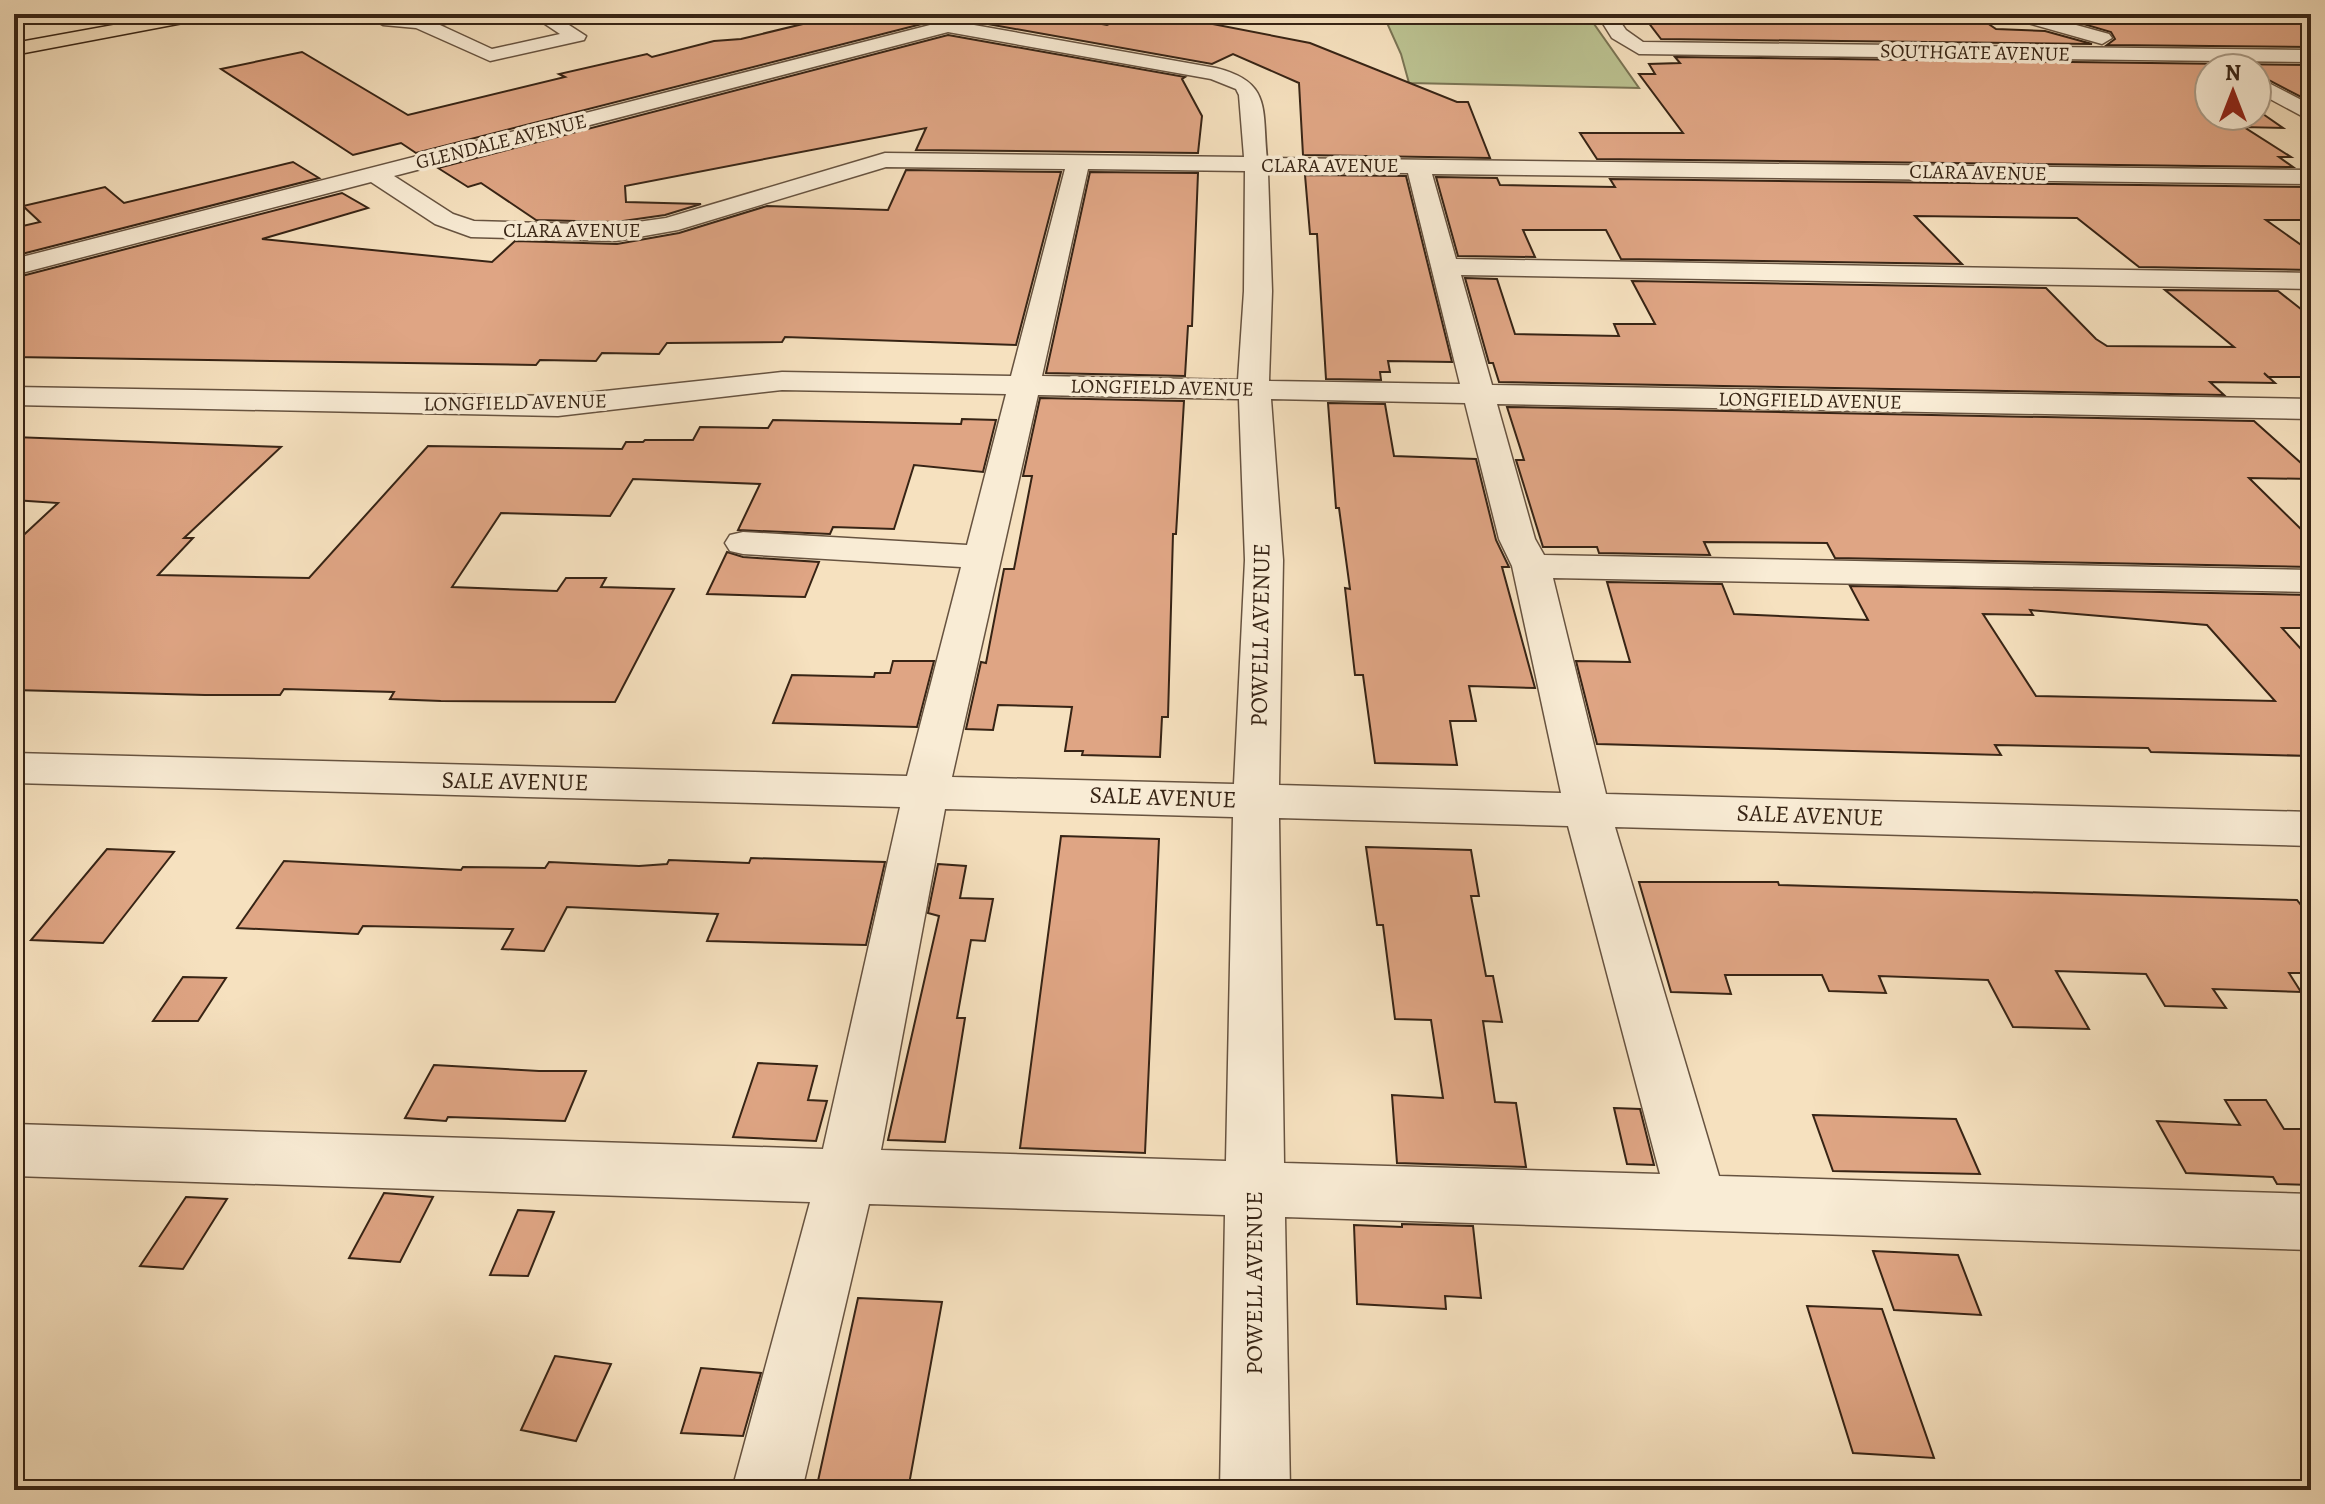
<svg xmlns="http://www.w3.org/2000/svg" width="2325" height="1504" font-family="Alegreya,serif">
  <rect width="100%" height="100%" fill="#f6e1bf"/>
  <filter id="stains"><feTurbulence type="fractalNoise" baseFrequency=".0025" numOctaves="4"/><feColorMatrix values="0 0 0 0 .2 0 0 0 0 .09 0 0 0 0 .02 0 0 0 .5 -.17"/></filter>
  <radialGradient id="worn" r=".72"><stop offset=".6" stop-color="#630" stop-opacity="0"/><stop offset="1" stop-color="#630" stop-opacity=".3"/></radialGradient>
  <polygon fill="#bcc392" stroke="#7a7454" stroke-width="2" points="1383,14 1587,14 1639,88 1409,83 1401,54"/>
  <g fill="#dfa584" stroke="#372415" stroke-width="2" fill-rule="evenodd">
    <polygon points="844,14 961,14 416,153 401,143 353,155 221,69 302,52 408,115 565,77 559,74 647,54 652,57 714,41 741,39"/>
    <polygon points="984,14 1063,14 1063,17 1107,25 1130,14 1140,14 1192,20 1310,43 1457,102 1468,102 1490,158 1303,155 1299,83 1233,54 1212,64 982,23 987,20"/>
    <polygon points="1780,14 1974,14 1996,29 2045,31 2092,44 1661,39 1648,22 1790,24"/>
    <polygon points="2063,14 2270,14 2311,24 2311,47 2107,45 2115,39 2111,32 2063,18"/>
    <polygon points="948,35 1185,77 1182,79 1202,116 1198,153 916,150 926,128 625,186 626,202 701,204 665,215 616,222 536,220 481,183 468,187 438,168"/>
    <polygon points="1675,57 2311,65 2311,102 2257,74 2257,68 2209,68 2209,116 2257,116 2257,111 2263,114 2283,128 2244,127 2291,157 2279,157 2293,167 1597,159 1580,133 1683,133 1639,74 1655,74 1649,64 1680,63"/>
    <polygon points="293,162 319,178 14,256 14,228 40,222 23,206 105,187 124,203"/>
    <polygon points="906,170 1061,172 1016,345 785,337 782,342 667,343 659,354 602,353 596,361 540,360 536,365 14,357 14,278 342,193 368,208 262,239 492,262 515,241 617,244 679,233 767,206 888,210"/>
    <polygon points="1090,172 1198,173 1192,326 1188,326 1185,376 1046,373"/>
    <polygon points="1305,175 1406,176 1452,362 1388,361 1390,372 1380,372 1381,380 1326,379 1317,234 1310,234"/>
    <polygon points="1436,177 1497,178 1500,185 1615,187 1610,179 2311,187 2311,220 2266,220 2311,252 2311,270 2139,267 2077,218 1915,216 1962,264 1621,259 1606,230 1523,230 1535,257 1458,256"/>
    <polygon points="1465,278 1497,279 1515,334 1619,336 1614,324 1655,324 1632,281 2046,288 2096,339 2107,346 2234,347 2165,290 2278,291 2311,317 2311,377 2268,377 2264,373 2275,383 2210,382 2224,395 1499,382 1493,363 1489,363"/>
    <polygon points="1040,398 1184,401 1176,534 1173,534 1168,717 1162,717 1160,757 1082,755 1083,751 1065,751 1072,707 998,705 993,730 966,729 981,662 986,663 1004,569 1014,569 1032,476 1023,476"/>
    <polygon points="1328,403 1385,404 1394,456 1476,459 1496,540 1509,567 1502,567 1535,688 1469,686 1476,721 1450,721 1457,765 1375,763 1363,675 1355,675 1345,588 1350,589 1339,508 1336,508"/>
    <polygon points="1507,407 2254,421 2311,472 2311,479 2249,478 2311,539 2311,567 1835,558 1827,543 1704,542 1710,555 1599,553 1597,547 1543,547 1516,460 1524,460"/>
    <polygon points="962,419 996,420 983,472 914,465 894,529 833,527 830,534 738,530 760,484 633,479 610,516 501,513 452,587 557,591 566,578 606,578 601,587 674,589 615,702 441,701 390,699 394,692 284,689 280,695 205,695 14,690 14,544 58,503 14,500 14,437 281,447 184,538 193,538 158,575 309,578 428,446 622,449 626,442 643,442 645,440 693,440 700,427 768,428 773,420 961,424"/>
    <polygon points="727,552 743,557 819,562 805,597 707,594"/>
    <path d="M1607 582 1722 584 1734 614 1868 620 1850 586 2311 595V628H2282L2311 660V756L2151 752 2148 748 1995 745 2001 755 1597 744 1576 661 1630 662ZM2030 610 2207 625 2275 701 2036 696 1983 614 2033 615Z"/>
    <polygon points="893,661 934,661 917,727 773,723 792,675 874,677 875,673 890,673"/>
    <polygon points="1061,836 1159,839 1145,1153 1020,1148"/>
    <polygon points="1366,847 1471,850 1479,896 1471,896 1486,976 1493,976 1502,1022 1483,1021 1495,1102 1516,1103 1526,1167 1397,1163 1392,1095 1443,1098 1431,1020 1395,1019 1383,925 1377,925"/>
    <polygon points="107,849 174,852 103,943 31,940"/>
    <polygon points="751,858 885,862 866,945 707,941 718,914 567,907 544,951 502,949 513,929 363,926 358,934 237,928 284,861 461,870 463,867 545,868 549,862 639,866 667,864 669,860 749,863"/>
    <polygon points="938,864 966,866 960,898 993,899 985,941 971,940 957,1018 965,1018 945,1142 888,1140 939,916 928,913"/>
    <polygon points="1639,882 1778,882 1779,885 2297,900 2311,918 2311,973 2289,973 2301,992 2213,989 2226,1008 2165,1006 2146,974 2056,971 2089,1029 2013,1027 1988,980 1879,976 1886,993 1829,991 1822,975 1725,975 1731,994 1671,992"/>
    <polygon points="183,977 226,978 198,1021 153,1021"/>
    <polygon points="758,1063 817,1066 808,1100 827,1101 816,1141 733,1137"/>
    <polygon points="434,1065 539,1071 586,1071 565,1121 448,1117 446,1121 405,1118"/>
    <polygon points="2225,1100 2266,1100 2284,1129 2311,1129 2311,1185 2277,1184 2273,1177 2186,1173 2157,1121 2240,1125"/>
    <polygon points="1614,1108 1640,1109 1654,1165 1627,1164"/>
    <polygon points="1813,1115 1956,1119 1980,1174 1833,1171"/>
    <polygon points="384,1193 433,1197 400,1262 349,1258"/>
    <polygon points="186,1197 227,1199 183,1269 140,1266"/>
    <polygon points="518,1210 554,1212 528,1276 490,1275"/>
    <polygon points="1402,1224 1473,1226 1481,1298 1445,1296 1446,1309 1357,1304 1354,1225 1402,1227"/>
    <polygon points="1873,1251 1958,1255 1981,1315 1894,1310"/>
    <polygon points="858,1298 942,1302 908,1490 816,1490"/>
    <polygon points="1807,1306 1882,1309 1934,1458 1853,1453"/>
    <polygon points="555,1356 611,1364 576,1441 521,1430"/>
    <polygon points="701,1368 761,1373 743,1436 681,1433"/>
  </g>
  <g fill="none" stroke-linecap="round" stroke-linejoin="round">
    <defs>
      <g id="minor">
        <polygon points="363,14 410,17 458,14 457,21 440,25 492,49 560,34 530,14 552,14 586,36 584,40 490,61 416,28 383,25"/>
        <path d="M973 14 981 15 984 19 974 25 1216 68C1272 82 1262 109 1267 158L2311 170V184L1432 174 1456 259 2311 273V289L1461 275 1492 385 2311 399V419L1497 404 1535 539 1544 555 2311 570V592L1553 578 1606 794 2311 812V846L1615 827 1719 1176 2311 1194V1250L1285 1217 1290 1490H1220L1225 1215 869 1204 802 1490H732L810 1202 14 1176V1124L823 1149 900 807 14 783V753L907 776 961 567 743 554 730 551 725 543 730 535 743 532 967 545 1006 394 782 390 558 416 14 405V387L558 396 782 372 1011 376 1065 169 886 167 678 230 616 241 471 237 435 224 371 182 14 275V259ZM948 32 1211 79 1236 89 1239 95 1244 157 885 153 666 218 616 225 474 221 453 214 394 176ZM1088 169 1245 171 1244 291 1238 380 1042 376ZM1268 172 1408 173 1460 384 1269 381 1272 291ZM1038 395 1239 399 1245 560 1234 784 952 777ZM1271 399 1465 403 1499 539 1512 566 1561 793 1279 785 1283 560ZM945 809 1233 817 1226 1161 881 1150ZM1279 818 1568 826 1660 1174 1284 1163Z"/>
        <polygon points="1597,14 1615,14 1626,30 1643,42 2311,50 2311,62 1639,54 1612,38"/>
        <polygon points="2007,14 2036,14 2109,34 2112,38 2102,44 2010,18"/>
        <polygon points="2257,77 2311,105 2311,121 2257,92"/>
      </g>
      <polygon id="major" points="174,14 213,14 204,19 14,55 14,43"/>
    </defs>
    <use href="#minor" stroke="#675340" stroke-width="3"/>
    <use href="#major" stroke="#372415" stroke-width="3"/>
    <use href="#minor" fill="#f9ecd5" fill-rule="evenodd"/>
    <use href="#major" fill="#f6e1bf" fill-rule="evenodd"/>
  </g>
  <g text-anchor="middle" stroke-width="7" stroke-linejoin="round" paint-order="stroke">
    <g font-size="20" fill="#372415" stroke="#f9ecd5">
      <text transform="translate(1975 52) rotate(1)" y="7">SOUTHGATE AVENUE</text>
      <text transform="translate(501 141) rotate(-14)" y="7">GLENDALE AVENUE</text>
      <text x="1330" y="172">CLARA AVENUE</text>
      <text transform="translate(1978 172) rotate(1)" y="7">CLARA AVENUE</text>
      <text x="572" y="237">CLARA AVENUE</text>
      <text transform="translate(1162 387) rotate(1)" y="7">LONGFIELD AVENUE</text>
      <text transform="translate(1810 400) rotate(1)" y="7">LONGFIELD AVENUE</text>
      <text transform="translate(515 402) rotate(-1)" y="7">LONGFIELD AVENUE</text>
    </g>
    <g font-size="24" fill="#372415" stroke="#f9ecd5">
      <text transform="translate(1260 635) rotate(-89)" y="8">POWELL AVENUE</text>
      <text transform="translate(515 781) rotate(1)" y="8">SALE AVENUE</text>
      <text transform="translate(1163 797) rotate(2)" y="8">SALE AVENUE</text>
      <text transform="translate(1810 815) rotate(2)" y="8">SALE AVENUE</text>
      <text transform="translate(1254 1283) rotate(-90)" y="8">POWELL AVENUE</text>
    </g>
  </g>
  <rect width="2325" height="1504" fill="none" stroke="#f6e1bf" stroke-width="48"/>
  <rect x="16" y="16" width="2293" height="1472" fill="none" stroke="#372415" stroke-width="4"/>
  <rect x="24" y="24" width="2277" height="1456" fill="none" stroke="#372415" stroke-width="2"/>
  <g transform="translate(2233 92)"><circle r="38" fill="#f9ecd5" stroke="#ab9c88" stroke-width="2"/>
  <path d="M0-6L14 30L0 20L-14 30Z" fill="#8f2418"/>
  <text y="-12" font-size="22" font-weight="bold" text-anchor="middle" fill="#372415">N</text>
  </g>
  <rect width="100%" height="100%" filter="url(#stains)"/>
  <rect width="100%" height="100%" fill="url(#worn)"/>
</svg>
